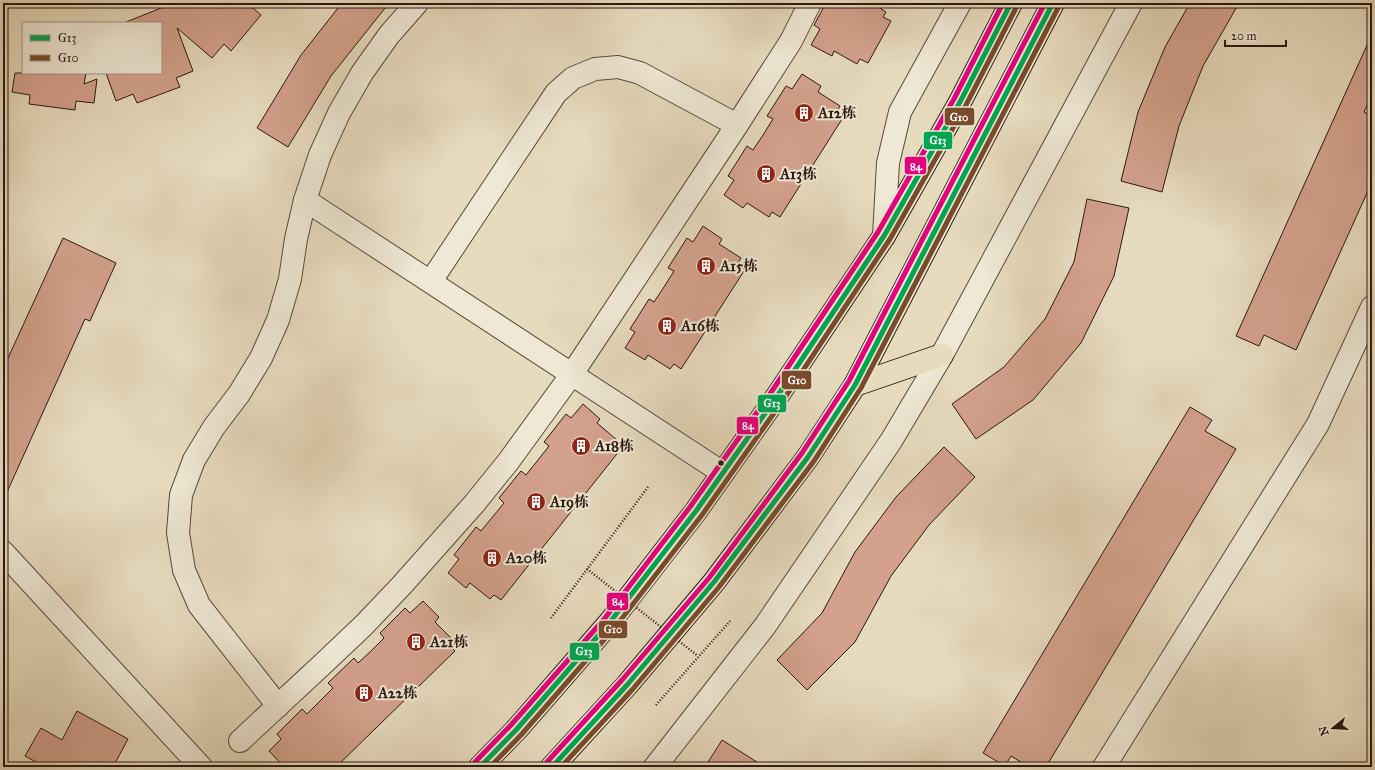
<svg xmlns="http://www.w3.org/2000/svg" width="1375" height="770" font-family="'IM FELL Great Primer','Noto Serif SC',serif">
  <rect width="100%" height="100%" fill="#e7dbbe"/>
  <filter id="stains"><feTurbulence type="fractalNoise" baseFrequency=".005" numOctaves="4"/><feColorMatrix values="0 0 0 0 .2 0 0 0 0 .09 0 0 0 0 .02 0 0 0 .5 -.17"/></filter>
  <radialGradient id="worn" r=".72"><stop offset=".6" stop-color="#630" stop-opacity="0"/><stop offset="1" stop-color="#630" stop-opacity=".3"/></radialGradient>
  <g fill="#d4a18d" stroke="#2a1810">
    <polygon points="161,3 247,3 261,15 231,51 224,44 212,58 177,28 193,71 176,78 180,87 137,103 133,94 116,101 106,73 161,73 161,23 127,23 126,22 161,8"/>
    <polygon points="342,3 389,3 331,76 288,147 257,128 301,55"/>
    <polygon points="826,3 872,3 886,12 883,17 891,21 868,63 860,59 857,64 834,51 832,56 811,45 820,29 814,25"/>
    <polygon points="1190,3 1239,3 1203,66 1179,126 1162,192 1121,181 1138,112 1165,47"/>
    <polygon points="1372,34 1372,95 1364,112 1372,116 1372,182 1296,350 1264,335 1259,346 1236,336"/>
    <polygon points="15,73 86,73 84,84 97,79 94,103 76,101 75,110 29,104 30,95 12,92"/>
    <polygon points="802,74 821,86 818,92 840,106 837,111 844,116 780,217 772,212 769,217 747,203 743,208 724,195 734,180 728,176 747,146 753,150 763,135 773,119 767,116 786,86 792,89"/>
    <polygon points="1087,199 1129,208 1114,276 1081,343 1033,400 976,439 952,404 1004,367 1045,319 1074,262"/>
    <polygon points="703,226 722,239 719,244 741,258 738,263 746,268 681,369 674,364 670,369 648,355 645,360 625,348 635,332 630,329 649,299 654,302 664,287 674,271 668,268 687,238 693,242"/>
    <polygon points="63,238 116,263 90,321 85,319 3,501 3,369"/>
    <polygon points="583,404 600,419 597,423 617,440 614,445 620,450 501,600 494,595 490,599 470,583 466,588 448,573 459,559 454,555 476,527 481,531 504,503 499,498 521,471 526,475 538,460 549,446 544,442 566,414 571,418"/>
    <polygon points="1190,407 1212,420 1205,431 1236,449 1046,767 1029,767 1011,756 1005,766 983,753"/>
    <polygon points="944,447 975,477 929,525 891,576 855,642 807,690 777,660 822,613 855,552 896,497"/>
    <polygon points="423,601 439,617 435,622 453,640 449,645 455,651 336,767 284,767 269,751 281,739 277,734 302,709 307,714 333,688 328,683 354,658 358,663 371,651 384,638 380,633 405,608 410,613"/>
    <polygon points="77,711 128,739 113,767 45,767 25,756 41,728 62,740"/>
    <polygon points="722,740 765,767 705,767"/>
  </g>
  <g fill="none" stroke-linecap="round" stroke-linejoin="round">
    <defs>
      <g id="minor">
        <polyline points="305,200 723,473"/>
        <polyline points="884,236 888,163 900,112 960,3"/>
        <polyline points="431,281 556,93 573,78 595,69 618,67 640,73 737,125"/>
        <polyline points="3,552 201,767"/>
        <polyline points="278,706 199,605 184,570 178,533 181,495 194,460 214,427 239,394 261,358 278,320 290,279 296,239 305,200 320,155 339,113 362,73 389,35 417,3"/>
        <polyline points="240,741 325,662 364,625 402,585 474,504 508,462 572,374 737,125 791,41 810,3"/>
        <polyline points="655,767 765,626 891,441 942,355 1131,3"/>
        <polyline points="1104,767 1318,424 1372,307"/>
      </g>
      <g id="highway">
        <polyline points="855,385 942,355"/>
        <polyline points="480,767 516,730 610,622 696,511 778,395 884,236 960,102 1011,3"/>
        <polyline points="552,767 627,685 714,582 808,457 855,385 1053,3"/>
      </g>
    </defs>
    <use href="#minor" stroke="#59493c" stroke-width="24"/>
    <use href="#highway" stroke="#2a1810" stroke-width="24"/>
    <g stroke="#2a1810" stroke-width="2.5" stroke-dasharray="1 2" stroke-linecap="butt">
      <polyline points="551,618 648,487"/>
      <polyline points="656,705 731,620"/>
    </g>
    <use href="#minor" stroke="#efe8d5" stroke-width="22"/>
    <use href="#highway" stroke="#e7dbbe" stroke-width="22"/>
    <polyline stroke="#2a1810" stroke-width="2.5" stroke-dasharray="1 2" stroke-linecap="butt" points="587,569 698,656"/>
    <defs>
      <g id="bus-1">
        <polyline points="480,767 516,730 610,622 696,511 778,395 884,236 960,102 1011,3"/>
        <polyline points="552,767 627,685 714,582 808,457 855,385 1053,3"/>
      </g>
      <g id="bus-2">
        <polyline points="490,767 521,735 616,626 702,515 784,399 890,239 966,105 1017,6"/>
        <polyline points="561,767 632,690 719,587 814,461 861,388 1059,6"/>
      </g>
      <g id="bus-3">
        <polyline points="475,762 511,725 605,618 690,507 772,391 878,232 954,99 1003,3"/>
        <polyline points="547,762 622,680 709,578 802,453 849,381 1045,3"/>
      </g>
    </defs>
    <use href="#bus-1" stroke="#efe8d5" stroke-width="8"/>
    <use href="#bus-2" stroke="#efe8d5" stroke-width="8"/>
    <use href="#bus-3" stroke="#efe8d5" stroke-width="8"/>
    <use href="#bus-1" stroke="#00a651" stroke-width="5"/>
    <use href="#bus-2" stroke="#7a4b2a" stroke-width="5"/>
    <use href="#bus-3" stroke="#e5007d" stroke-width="5"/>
  </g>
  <defs>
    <symbol id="building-disc" viewBox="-11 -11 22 22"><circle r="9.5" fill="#8f2418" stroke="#efe8d5"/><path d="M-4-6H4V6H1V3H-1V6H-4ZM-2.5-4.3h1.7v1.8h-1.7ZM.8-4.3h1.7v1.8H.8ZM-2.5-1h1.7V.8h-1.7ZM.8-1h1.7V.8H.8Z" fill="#fff"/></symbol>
  </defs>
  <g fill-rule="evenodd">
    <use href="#building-disc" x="793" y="102" width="22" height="22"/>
    <use href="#building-disc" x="755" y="163" width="22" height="22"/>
    <use href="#building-disc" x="695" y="255" width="22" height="22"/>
    <use href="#building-disc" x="656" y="315" width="22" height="22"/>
    <use href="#building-disc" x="570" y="435" width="22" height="22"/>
    <use href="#building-disc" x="525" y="491" width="22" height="22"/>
    <use href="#building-disc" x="481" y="547" width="22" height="22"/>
    <use href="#building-disc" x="405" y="631" width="22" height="22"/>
    <use href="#building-disc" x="353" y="682" width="22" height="22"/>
  </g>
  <circle fill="#2a1810" stroke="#efe8d5" stroke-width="1.5" cx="721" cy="463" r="3.5"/>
  <g text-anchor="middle" stroke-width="4" stroke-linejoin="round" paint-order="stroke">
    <g font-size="15" font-weight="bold" fill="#2a1810" stroke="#efe8d5" text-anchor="start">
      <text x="818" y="118">A12栋</text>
      <text x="780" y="179">A13栋</text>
      <text x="720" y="271">A15栋</text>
      <text x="681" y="331">A16栋</text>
      <text x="595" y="451">A18栋</text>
      <text x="550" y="507">A19栋</text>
      <text x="506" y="563">A20栋</text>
      <text x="430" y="647">A21栋</text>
      <text x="378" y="698">A22栋</text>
    </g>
  </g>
  <g stroke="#efe8d5" stroke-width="1.5">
    <rect x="944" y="107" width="31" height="19" rx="4" fill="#7a4b2a"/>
    <rect x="923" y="131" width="30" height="19" rx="4" fill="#00a651"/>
    <rect x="904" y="156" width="23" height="19" rx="4" fill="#e5007d"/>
    <rect x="781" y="370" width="31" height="20" rx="4" fill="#7a4b2a"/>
    <rect x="757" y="394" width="30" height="19" rx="4" fill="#00a651"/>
    <rect x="736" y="416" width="23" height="19" rx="4" fill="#e5007d"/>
    <rect x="606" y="592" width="23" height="19" rx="4" fill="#e5007d"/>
    <rect x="598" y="620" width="30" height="19" rx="4" fill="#7a4b2a"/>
    <rect x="569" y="642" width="31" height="19" rx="4" fill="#00a651"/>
  </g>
  <g font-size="11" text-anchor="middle" font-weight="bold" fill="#fff">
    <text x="959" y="121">G10</text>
    <text x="938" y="144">G13</text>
    <text x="916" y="170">84</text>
    <text x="797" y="384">G10</text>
    <text x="772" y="407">G13</text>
    <text x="748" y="429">84</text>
    <text x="618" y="605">84</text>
    <text x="613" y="633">G10</text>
    <text x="584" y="655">G13</text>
  </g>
  <rect width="1375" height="770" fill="none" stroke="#e7dbbe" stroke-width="16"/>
  <rect x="4" y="4" width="1367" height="762" fill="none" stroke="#2a1810" stroke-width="2"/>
  <rect x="8" y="8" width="1359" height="754" fill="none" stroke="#2a1810"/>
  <rect x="22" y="22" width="140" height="52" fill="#efe8d5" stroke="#a09586"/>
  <rect x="30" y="35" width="20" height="6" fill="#00a651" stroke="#a09586"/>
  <text x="58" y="42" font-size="12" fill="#2a1810">G13</text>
  <rect x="30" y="55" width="20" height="6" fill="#7a4b2a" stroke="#a09586"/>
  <text x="58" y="62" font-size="12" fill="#2a1810">G10</text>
  <g transform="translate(1333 728) rotate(252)" stroke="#efe8d5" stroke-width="3" paint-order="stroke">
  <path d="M0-3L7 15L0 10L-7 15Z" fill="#2a1810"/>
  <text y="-6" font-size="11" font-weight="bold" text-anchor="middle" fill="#2a1810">N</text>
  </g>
  <path d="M1225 40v6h61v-6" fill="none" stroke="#2a1810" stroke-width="2"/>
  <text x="1231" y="40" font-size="12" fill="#2a1810" stroke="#efe8d5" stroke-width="3" paint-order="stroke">20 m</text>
  <rect width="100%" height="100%" filter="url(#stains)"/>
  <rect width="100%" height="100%" fill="url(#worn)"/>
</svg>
